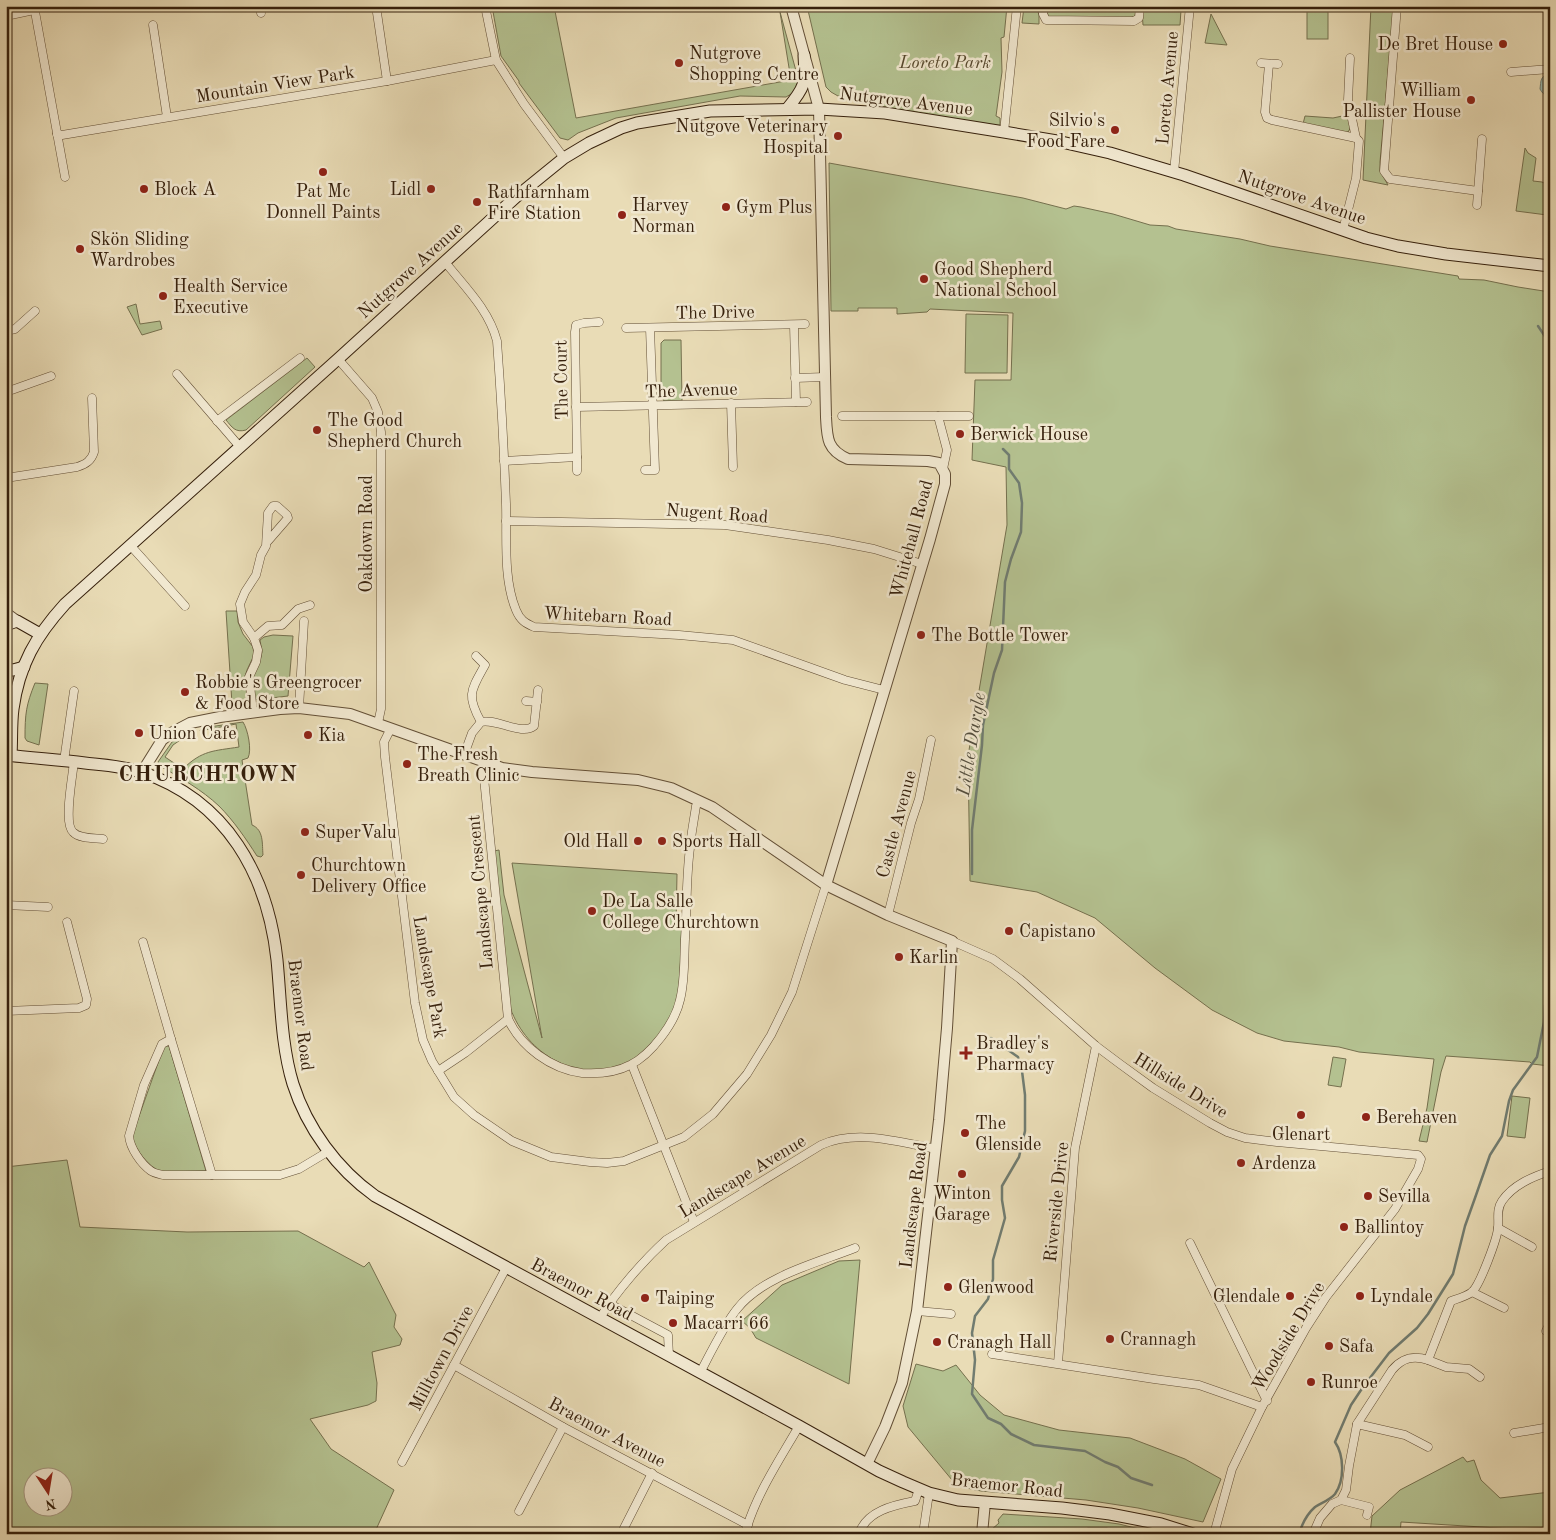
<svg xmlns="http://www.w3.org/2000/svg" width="1556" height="1540" font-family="'Old Standard TT',serif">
  <rect width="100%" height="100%" fill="#e9dcb6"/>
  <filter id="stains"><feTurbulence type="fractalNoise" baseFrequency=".004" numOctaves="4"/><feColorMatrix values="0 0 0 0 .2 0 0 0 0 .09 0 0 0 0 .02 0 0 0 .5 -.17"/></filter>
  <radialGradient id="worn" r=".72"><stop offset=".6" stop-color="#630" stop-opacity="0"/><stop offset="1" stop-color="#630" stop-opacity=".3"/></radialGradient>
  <g fill="#b4c190" stroke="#75704e" fill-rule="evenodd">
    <polygon points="492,6 554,6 576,118 791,80 780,12 799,82 796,91 786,97 740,96 616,118 578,133 568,140 560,138 519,83 519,81 501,56"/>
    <polygon points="807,6 1007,6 1004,37 1001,38 1002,72 996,116 1000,118 1000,126 996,133 838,96 831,92 826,87"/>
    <polygon points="1036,6 1039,15 1039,24 1022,23 1024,7"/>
    <polygon points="1048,6 1132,7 1136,10 1135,16 1130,18 1049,17 1046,11"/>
    <polygon points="1145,6 1178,6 1181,10 1180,25 1143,25 1142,11"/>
    <rect x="1307" y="6" width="21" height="33"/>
    <polygon points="1371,6 1394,6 1380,162 1380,171 1388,185 1363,180"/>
    <polygon points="1211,14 1227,45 1205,43"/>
    <polygon points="1347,115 1351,127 1348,132 1344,133 1303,124 1305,116 1333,118"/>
    <polygon points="1525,148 1528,153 1536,158 1533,181 1542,182 1550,186 1550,207 1548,207 1547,215 1516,211"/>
    <polygon points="829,163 1023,198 1066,209 1074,206 1081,207 1113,214 1150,225 1168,226 1176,229 1240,239 1270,246 1458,276 1459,279 1484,280 1518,287 1550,292 1550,1066 1532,1064 1530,1062 1446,1056 1441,1072 1427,1142 1419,1141 1427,1108 1434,1059 1359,1052 1339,1047 1284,1041 1257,1033 1212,1010 1155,968 1095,918 1037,892 970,881 968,756 1007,525 1006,467 972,460 975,380 1011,380 1013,313 930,309 927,312 897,314 897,308 858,308 858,311 831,311"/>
    <polygon points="136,304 140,324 160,321 162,329 142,335 127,307"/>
    <polygon points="966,314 1008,315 1007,373 965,373"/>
    <polygon points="664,340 681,340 682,401 664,401 661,395 661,343"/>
    <path d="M307 358 315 367 246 430C235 433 232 427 226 420Z"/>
    <polygon points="226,611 237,611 238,622 243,634 253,647 254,655 247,670 245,676 247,698 245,701 232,704"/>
    <polygon points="273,635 293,636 288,696 254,700 252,681 254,673 260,661 262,652 260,640 264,637"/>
    <path d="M35 683 48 684 39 745 27 741 25 738C25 714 26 705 35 683Z"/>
    <path d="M243 722C248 730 252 750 248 758L242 760 252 825C264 830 262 844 263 855L261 857 257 856C246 839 234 821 219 806 202 790 181 778 160 766L158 762 172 742 189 732V734L173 745 165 757 183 769C202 750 214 751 239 747L236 724 200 731 202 728Z"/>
    <path d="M499 850 504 895 542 1038 512 863 677 874 676 926H682C680 951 682 996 672 1017 666 1027 658 1036 650 1044 641 1053 632 1062 620 1066 572 1083 523 1050 509 1004L494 851Z"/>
    <path d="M164 1046H169L206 1171 161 1172C148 1166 135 1150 132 1136Z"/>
    <polygon points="1333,1057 1346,1059 1341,1087 1328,1085"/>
    <polygon points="1512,1096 1530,1098 1525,1138 1507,1136"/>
    <path d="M67 1160 80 1227 187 1232 298 1231 364 1267 369 1262 396 1315 394 1327 402 1339 400 1345 372 1352 377 1383 376 1401 368 1405 310 1419 331 1449 394 1490 374 1534H14L6 1523V1167ZM32 1478H62V1508H32Z"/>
    <polygon points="860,1260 849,1384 756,1338 750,1328 742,1321 782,1285 839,1261"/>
    <polygon points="916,1364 943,1371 956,1365 980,1395 1004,1415 1059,1430 1130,1438 1185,1459 1221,1479 1203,1522 1138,1508 1086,1500 981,1491 957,1486 908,1427 903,1406"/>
    <polygon points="1463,1457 1467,1462 1474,1460 1481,1480 1500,1498 1550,1492 1550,1527 1514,1529 1401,1522 1400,1534 1370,1534 1372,1516 1400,1490"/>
    <polygon points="1003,1514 1082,1519 1119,1524 1160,1534 1118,1534 1107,1528 1088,1528 1075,1533 1066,1534 1040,1530 1035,1534 990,1534 991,1530 999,1523 998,1520"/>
  </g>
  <path fill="#98bab2" stroke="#717c70" d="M1550 75V96C1545 96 1542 93 1540 89 1541 81 1540 75 1550 75Z"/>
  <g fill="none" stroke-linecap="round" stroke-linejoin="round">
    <g stroke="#717c70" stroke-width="2.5">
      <polyline points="1538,326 1550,344"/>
      <polyline points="972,874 972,830 982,745 983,725 994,673 1002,650 1005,582 1011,559 1021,532 1022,503 1019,483 1009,469 1009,455 1003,449"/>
      <polyline points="991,1038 1018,1057 1022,1071 1025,1095 1025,1131 1019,1157 1002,1186 1002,1200 1005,1218 993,1260 993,1279 988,1299 975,1316 972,1333 975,1360 972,1394 988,1418 1001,1424 1011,1434 1034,1445 1085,1451 1105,1462 1118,1467 1131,1478 1152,1485"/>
      <path d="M1299 1534C1302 1524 1307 1514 1315 1507 1321 1503 1330 1500 1335 1494 1345 1480 1344 1455 1335 1442L1351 1405 1363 1387 1389 1353 1417 1328 1428 1314 1453 1274 1465 1226 1475 1198 1490 1155 1502 1136 1509 1101 1513 1090 1537 1057 1544 1022 1545 1005 1550 1002"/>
    </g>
    <defs>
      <g id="minor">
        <polyline points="34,6 65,177"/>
        <polyline points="260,6 261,13"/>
        <polyline points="376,6 387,81"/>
        <polyline points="485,6 496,60 524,104 564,158"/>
        <polyline points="1043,6 1043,14 1046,20 1134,21 1139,18 1140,6"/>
        <polyline points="1397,6 1384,171 1390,179 1478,191"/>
        <polyline points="6,16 34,10"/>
        <polyline points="153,25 167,117"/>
        <polyline points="1350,58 1348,100 1356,138"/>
        <polyline points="1261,63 1278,64"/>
        <polyline points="1269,64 1265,112 1267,118 1272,120 1356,138 1359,141 1356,178 1343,230"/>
        <polyline points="1511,72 1550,69"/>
        <polyline points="1004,132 1017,6"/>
        <polyline points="57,134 62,135 387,81 496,60"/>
        <polyline points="1174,172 1190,6"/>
        <polyline points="1477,205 1482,139"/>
        <path d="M445 262C465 287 489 310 497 341 501 395 504 450 506 504 507 537 503 579 516 610 520 620 525 623 534 627L679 635 733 640 845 680 884 690"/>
        <polyline points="794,325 796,402"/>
        <polyline points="626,328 805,324"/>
        <polyline points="6,331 15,329 35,311"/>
        <polyline points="338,359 372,398 378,412 381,432 381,709 378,723"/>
        <polyline points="177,374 240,447"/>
        <polyline points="795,378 825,377"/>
        <polyline points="6,392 51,376"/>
        <polyline points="731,403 733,467"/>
        <polyline points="576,407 807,402"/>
        <polyline points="842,416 969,416"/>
        <polyline points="938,416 947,450 943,469"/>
        <polyline points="217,421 300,358"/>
        <polyline points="504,461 577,457 575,332 576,325 584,323 599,322"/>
        <polyline points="645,470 655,470 650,328"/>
        <polyline points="577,471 577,457"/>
        <path d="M6 478 77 467C86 464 91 461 94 452L92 398"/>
        <polyline points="506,521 725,525 828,540 874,549 922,564"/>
        <polyline points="130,545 185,606"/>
        <polyline points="254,638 243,622 240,604 245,592 256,575 261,555 266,546 268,513 273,506 277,506 287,515 288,518 268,541"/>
        <path d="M476 656 485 665C471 690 466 695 481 722"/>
        <polyline points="526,701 537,702"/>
        <polyline points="299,708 304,621"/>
        <polyline points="253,712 249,677 256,662 258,650 254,638 268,626 282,625 298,609 310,605"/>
        <polyline points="391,728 384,742 385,757 415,1003 423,1040 432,1061 454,1097 474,1115 512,1141 551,1157 590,1162 607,1163 624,1161 684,1137 713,1114 747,1074 771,1035 792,992 826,885"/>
        <path d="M464 755 472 733 481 722C496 718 522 736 534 726L538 690"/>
        <polyline points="64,761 74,691"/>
        <path d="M74 761C73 775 63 823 73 832 79 839 95 838 103 839"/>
        <path d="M484 762 483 768 508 1019C521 1047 551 1069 582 1073 598 1074 615 1073 630 1065 651 1055 675 1023 680 1000 685 981 684 959 685 939 687 909 686 878 690 848 691 834 694 820 696 806L699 801"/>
        <polyline points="6,905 48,907"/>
        <polyline points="888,915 911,823 919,799 931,740"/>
        <polyline points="952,941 993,959 1020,979 1096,1046 1120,1064 1153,1088 1210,1123 1227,1132 1245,1138 1277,1142 1418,1155 1421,1159 1418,1169 1395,1209 1326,1297 1306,1328 1262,1407 1232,1469 1214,1534"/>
        <polyline points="143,942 171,1039 212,1175"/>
        <polyline points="6,1011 79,1008 86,1005 87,999 67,922"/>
        <path d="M171 1039 162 1044 144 1085 129 1136C130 1148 141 1164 151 1171 154 1173 159 1174 163 1175H280L299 1169 329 1151"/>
        <polyline points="632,1065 694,1222"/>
        <polyline points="438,1071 465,1053 508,1019"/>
        <polyline points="1498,1228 1532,1247"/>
        <polyline points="1190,1243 1267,1401"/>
        <polyline points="1472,1292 1504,1308"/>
        <polyline points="610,1304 668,1335 669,1356"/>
        <polyline points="917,1311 951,1314"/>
        <path d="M600 1318C616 1292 643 1261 666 1240L821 1145C857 1129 899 1142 936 1149"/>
        <polyline points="1546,1331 1550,1323"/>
        <polyline points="992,1354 1154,1379 1199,1385 1262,1407"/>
        <polyline points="1428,1360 1446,1367 1469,1369 1480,1377"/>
        <polyline points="1058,1363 1075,1148 1096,1046"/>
        <polyline points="454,1365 563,1427 748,1525"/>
        <path d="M700 1373C710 1354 724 1325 737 1309 763 1276 817 1263 855 1248"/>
        <polyline points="1357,1424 1405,1435 1428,1447"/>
        <polyline points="1514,1433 1550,1427"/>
        <polyline points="402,1462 506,1268"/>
        <polyline points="1341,1500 1369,1507 1367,1515"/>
        <polyline points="519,1511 563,1427"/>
        <polyline points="621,1534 652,1473"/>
        <path d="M745 1534C755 1496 780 1459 799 1426"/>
        <path d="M859 1534C866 1511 894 1505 915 1501L919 1489"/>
        <polyline points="923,1534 929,1493"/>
        <path d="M1313 1534 1320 1518 1332 1504 1341 1500 1346 1490 1349 1466 1357 1424 1392 1370C1402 1358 1413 1355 1428 1360L1451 1301C1457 1299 1467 1296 1472 1292 1480 1285 1497 1239 1498 1228 1499 1218 1496 1210 1502 1201 1513 1185 1532 1177 1550 1171"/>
      </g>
      <g id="tertiary">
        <path d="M791 6 819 109 826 417C827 438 827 450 848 459L928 461 939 463 945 474V484L930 539 826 885"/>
        <polyline points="6,613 17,621"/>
        <polyline points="142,772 162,740 171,733 190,723 220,717 280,709 299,708 350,714 502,768 532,772 638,780 671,788 712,807 826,885 888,915 952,941 947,1028 939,1120 917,1311 902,1383 885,1427 867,1464"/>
        <polyline points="982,1534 985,1502"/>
      </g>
      <g id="secondary">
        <path d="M787 109C805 87 806 84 804 55"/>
        <polyline points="6,625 17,621 40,634"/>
        <polyline points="6,669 13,670 24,667"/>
        <path d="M6 755C33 758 59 760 85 763 104 765 123 766 141 772 227 800 268 876 277 960 281 1001 281 1045 293 1084 307 1128 337 1169 375 1196L799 1426 879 1471 903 1482 929 1493 958 1500 1062 1508 1110 1514 1161 1524 1193 1534"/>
        <path d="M11 755C12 740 11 724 13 709 19 665 36 636 65 604L338 359 516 197 564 158 589 143 621 128 637 123 710 111 819 109 885 113 1004 132 1057 141 1110 153 1184 175 1366 238 1398 246 1446 254 1550 266"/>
      </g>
    </defs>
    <use href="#minor" stroke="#634f36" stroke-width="9"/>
    <use href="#tertiary" stroke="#634f36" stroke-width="12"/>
    <use href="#secondary" stroke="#36200c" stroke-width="13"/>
    <use href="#minor" stroke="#f1e8d0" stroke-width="8"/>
    <use href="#tertiary" stroke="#f1e8d0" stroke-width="10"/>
    <use href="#secondary" stroke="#f1e8d0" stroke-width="11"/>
  </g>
  <g fill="#8f2418" stroke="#f1e8d0" stroke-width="2">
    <circle cx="1503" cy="44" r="5"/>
    <circle cx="679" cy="63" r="5"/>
    <circle cx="1471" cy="100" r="5"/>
    <circle cx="1115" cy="130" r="5"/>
    <circle cx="838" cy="136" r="5"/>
    <circle cx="323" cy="172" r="5"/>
    <circle cx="144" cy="189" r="5"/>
    <circle cx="431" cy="189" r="5"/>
    <circle cx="477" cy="202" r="5"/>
    <circle cx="726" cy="207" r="5"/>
    <circle cx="622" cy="215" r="5"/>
    <circle cx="80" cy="249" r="5"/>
    <circle cx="924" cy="279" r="5"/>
    <circle cx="163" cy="296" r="5"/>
    <circle cx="317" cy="430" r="5"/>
    <circle cx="960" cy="434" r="5"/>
    <circle cx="921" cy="635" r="5"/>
    <circle cx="185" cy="692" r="5"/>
    <circle cx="139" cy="733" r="5"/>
    <circle cx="308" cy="735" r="5"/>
    <circle cx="407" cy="764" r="5"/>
    <circle cx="305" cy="832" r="5"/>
    <circle cx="638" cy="841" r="5"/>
    <circle cx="662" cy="841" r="5"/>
    <circle cx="301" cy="875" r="5"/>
    <circle cx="592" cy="911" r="5"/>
    <circle cx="1009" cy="931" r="5"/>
    <circle cx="899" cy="957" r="5"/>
    <path d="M963.5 1045.5h5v5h5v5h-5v5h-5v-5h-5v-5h5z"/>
    <circle cx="1301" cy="1115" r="5"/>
    <circle cx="1366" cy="1117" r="5"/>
    <circle cx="965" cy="1133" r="5"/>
    <circle cx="1241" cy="1163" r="5"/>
    <circle cx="962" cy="1174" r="5"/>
    <circle cx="1368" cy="1196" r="5"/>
    <circle cx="1344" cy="1227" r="5"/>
    <circle cx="948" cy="1287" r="5"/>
    <circle cx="1290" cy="1296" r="5"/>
    <circle cx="1360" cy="1296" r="5"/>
    <circle cx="645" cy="1298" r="5"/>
    <circle cx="673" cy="1323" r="5"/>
    <circle cx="1110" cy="1339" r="5"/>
    <circle cx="937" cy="1342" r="5"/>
    <circle cx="1329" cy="1346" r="5"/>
    <circle cx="1311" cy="1382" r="5"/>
  </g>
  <g text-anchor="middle" stroke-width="5" stroke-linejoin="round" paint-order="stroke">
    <g font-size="18" fill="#36200c" stroke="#f1e8d0" text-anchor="start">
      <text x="1493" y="50" text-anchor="end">De Bret House</text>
      <text x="689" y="59">Nutgrove<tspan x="689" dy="21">Shopping Centre</tspan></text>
      <text x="1461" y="96" text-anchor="end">William<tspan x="1461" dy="21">Pallister House</tspan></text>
      <text x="1105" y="126" text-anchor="end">Silvio's<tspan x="1105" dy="21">Food Fare</tspan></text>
      <text x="828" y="132" text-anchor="end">Nutgove Veterinary<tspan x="828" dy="21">Hospital</tspan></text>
      <text x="154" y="195">Block A</text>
      <text x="421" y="195" text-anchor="end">Lidl</text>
      <text x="323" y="197" text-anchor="middle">Pat Mc<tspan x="323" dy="21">Donnell Paints</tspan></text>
      <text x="487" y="198">Rathfarnham<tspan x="487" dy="21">Fire Station</tspan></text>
      <text x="632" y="211">Harvey<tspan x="632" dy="21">Norman</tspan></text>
      <text x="736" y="213">Gym Plus</text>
      <text x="90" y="245">Skön Sliding<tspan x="90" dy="21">Wardrobes</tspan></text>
      <text x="934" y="275">Good Shepherd<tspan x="934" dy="21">National School</tspan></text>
      <text x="173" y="292">Health Service<tspan x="173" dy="21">Executive</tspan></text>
      <text x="327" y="426">The Good<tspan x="327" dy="21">Shepherd Church</tspan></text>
      <text x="970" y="440">Berwick House</text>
      <text x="931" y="641">The Bottle Tower</text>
      <text x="195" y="688">Robbie's Greengrocer<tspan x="195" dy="21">&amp; Food Store</tspan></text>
      <text x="149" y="739">Union Cafe</text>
      <text x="318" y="741">Kia</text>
      <text x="417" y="760">The Fresh<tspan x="417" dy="21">Breath Clinic</tspan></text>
      <text x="315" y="838">SuperValu</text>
      <text x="628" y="847" text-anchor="end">Old Hall</text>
      <text x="672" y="847">Sports Hall</text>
      <text x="311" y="871">Churchtown<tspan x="311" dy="21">Delivery Office</tspan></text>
      <text x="602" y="907">De La Salle<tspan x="602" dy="21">College Churchtown</tspan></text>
      <text x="1019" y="937">Capistano</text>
      <text x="909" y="963">Karlin</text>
      <text x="976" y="1049">Bradley's<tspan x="976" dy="21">Pharmacy</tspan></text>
      <text x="1376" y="1123">Berehaven</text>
      <text x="975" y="1129">The<tspan x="975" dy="21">Glenside</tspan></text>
      <text x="1301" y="1140" text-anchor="middle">Glenart</text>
      <text x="1251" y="1169">Ardenza</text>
      <text x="962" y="1199" text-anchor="middle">Winton<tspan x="962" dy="21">Garage</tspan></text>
      <text x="1378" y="1202">Sevilla</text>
      <text x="1354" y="1233">Ballintoy</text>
      <text x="958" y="1293">Glenwood</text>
      <text x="1280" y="1302" text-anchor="end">Glendale</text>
      <text x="1370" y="1302">Lyndale</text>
      <text x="655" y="1304">Taiping</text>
      <text x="683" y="1329">Macarri 66</text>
      <text x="1120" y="1345">Crannagh</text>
      <text x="947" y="1348">Cranagh Hall</text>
      <text x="1339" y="1352">Safa</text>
      <text x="1321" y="1388">Runroe</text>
    </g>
    <g font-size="18" font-style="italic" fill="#56482d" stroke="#f1e8d0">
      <text x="945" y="68">Loreto Park</text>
    </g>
    <g font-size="18" fill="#36200c" stroke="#f1e8d0">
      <text transform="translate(275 84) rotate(-9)" y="6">Mountain View Park</text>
      <text transform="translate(1167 88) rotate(-85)" y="6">Loreto Avenue</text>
      <text transform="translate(906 101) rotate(7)" y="6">Nutgrove Avenue</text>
      <text transform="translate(1302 197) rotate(19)" y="6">Nutgrove Avenue</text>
      <text transform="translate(410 270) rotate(-42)" y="6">Nutgrove Avenue</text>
      <text transform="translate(715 312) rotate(-1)" y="6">The Drive</text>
      <text transform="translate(561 380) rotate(-91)" y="6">The Court</text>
      <text transform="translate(691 390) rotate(-2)" y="6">The Avenue</text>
      <text transform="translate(717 513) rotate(4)" y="6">Nugent Road</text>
      <text transform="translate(366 534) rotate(-90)" y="6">Oakdown Road</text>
      <text transform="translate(911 539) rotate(-75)" y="6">Whitehall Road</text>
      <text transform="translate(608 616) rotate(3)" y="6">Whitebarn Road</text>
      <text transform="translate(896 824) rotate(-75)" y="6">Castle Avenue</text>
      <text transform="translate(480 892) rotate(-95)" y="6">Landscape Crescent</text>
      <text transform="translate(430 977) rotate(80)" y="6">Landscape Park</text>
      <text transform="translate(301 1015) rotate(83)" y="6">Braemor Road</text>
      <text transform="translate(1181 1085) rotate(32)" y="6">Hillside Drive</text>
      <text transform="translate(742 1176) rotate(-31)" y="6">Landscape Avenue</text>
      <text transform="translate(1056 1202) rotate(-84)" y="6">Riverside Drive</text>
      <text transform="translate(913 1205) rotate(-83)" y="6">Landscape Road</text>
      <text transform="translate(582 1289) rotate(28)" y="6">Braemor Road</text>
      <text transform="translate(1288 1336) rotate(-59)" y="6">Woodside Drive</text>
      <text transform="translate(441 1358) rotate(-62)" y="6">Milltown Drive</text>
      <text transform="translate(607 1432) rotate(28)" y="6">Braemor Avenue</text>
      <text transform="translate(1007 1485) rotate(6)" y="6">Braemor Road</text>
    </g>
    <g font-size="19" font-style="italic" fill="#534e3e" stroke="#f1e8d0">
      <text transform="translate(970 744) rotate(-81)" y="7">Little Dargle</text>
    </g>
    <g font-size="22" font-weight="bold" letter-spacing="1" fill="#36200c" stroke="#f1e8d0">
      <text x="208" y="781">CHURCHTOWN</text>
    </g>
  </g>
  <rect width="1556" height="1540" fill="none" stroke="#e9dcb6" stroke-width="25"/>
  <rect x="8" y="8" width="1541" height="1525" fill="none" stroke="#36200c" stroke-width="2.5"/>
  <rect x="12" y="12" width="1531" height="1515" fill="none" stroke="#36200c"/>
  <g transform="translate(48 1492) rotate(168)"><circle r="24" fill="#f1e8d0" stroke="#a69882"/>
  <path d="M0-4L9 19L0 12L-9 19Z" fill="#8f2418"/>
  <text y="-8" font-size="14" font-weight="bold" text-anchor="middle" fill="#36200c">N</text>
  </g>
  <rect width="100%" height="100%" filter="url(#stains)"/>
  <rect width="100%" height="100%" fill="url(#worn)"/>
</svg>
